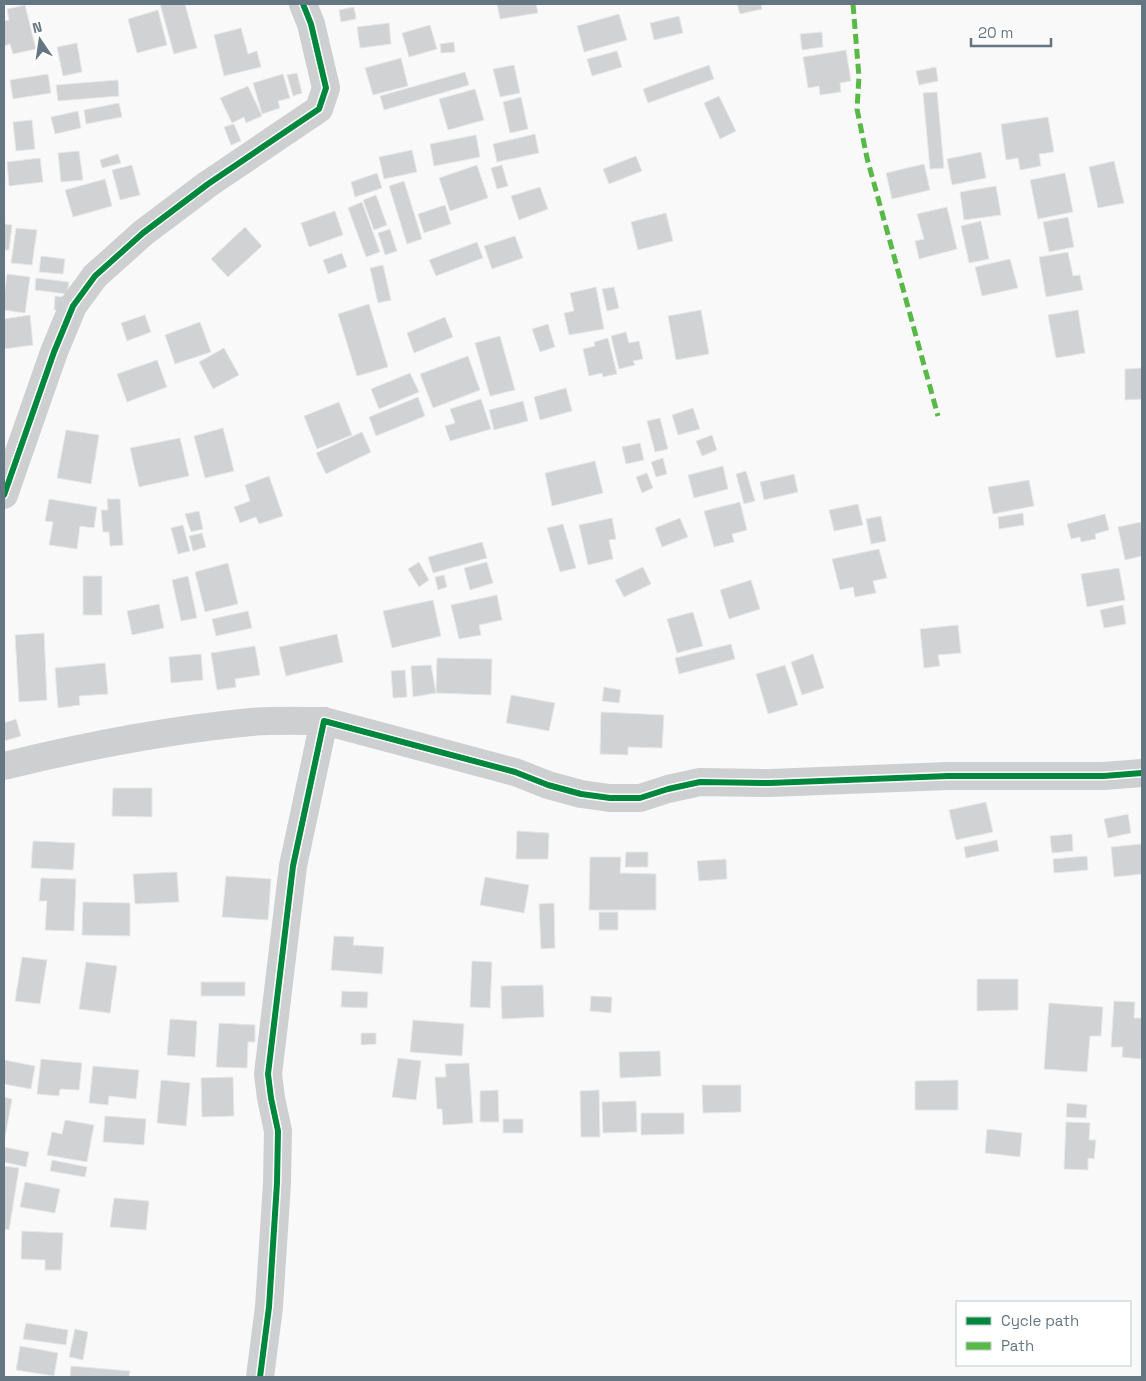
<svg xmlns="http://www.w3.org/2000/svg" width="1146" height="1381" font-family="'Space Grotesk',sans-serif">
  <rect width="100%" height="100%" fill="#f9f9f9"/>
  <g fill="#d0d2d3" stroke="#e8e8e8">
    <polygon points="160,4 185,4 197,48 174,54"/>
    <polygon points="497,4 536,4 538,13 500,19"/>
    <polygon points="737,4 761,4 762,9 740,14"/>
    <polygon points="25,5 36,49 13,54 10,44 4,46 4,21 9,20 7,9"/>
    <polygon points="354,7 356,19 341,22 339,10"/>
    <polygon points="158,10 167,45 137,53 128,19"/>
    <polygon points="619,14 627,40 584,52 577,26"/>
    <polygon points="679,16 683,33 654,40 650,23"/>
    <polygon points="389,23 391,44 360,48 357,27"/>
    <polygon points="430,25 437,49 409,57 402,33"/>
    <polygon points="241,28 248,54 257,51 261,67 224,76 214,35"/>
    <polygon points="822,32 823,47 802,50 800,34"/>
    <polygon points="454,42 455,52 441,53 440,44"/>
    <polygon points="77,43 82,72 63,76 57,47"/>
    <polygon points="846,50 851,81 840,83 841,92 820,95 819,86 808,88 803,57"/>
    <polygon points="617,51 622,67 592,76 587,59"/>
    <polygon points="401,58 408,86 373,95 365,68"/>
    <polygon points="514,65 520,93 500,97 493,69"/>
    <polygon points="709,65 714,79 648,103 643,89"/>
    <polygon points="936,67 938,81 919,85 916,71"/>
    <polygon points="465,72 469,85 384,110 380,96"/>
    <polygon points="297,73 302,93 293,96 287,75"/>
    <polygon points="48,74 51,93 13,99 10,80"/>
    <polygon points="283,74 290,98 278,101 280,108 262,114 253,83"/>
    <polygon points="118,80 119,96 58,101 56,85"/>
    <polygon points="248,86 262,116 246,123 244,117 232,123 220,98"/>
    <polygon points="475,89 484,120 448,130 439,99"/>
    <polygon points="937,92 944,168 930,169 923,93"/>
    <polygon points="719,96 736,131 720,139 704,103"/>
    <polygon points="521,97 528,129 510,133 503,102"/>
    <polygon points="119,103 122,117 86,124 84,110"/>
    <polygon points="78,111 81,128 55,134 51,117"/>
    <polygon points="1048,117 1054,152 1039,154 1041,166 1020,170 1018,158 1006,160 1001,124"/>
    <polygon points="32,120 35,149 16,151 13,122"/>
    <polygon points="234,124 241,141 231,145 224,127"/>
    <polygon points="535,134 539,153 497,162 493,144"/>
    <polygon points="476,135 480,157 434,166 430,144"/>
    <polygon points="412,150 417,172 384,179 379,157"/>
    <polygon points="79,151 83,180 61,182 58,153"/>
    <polygon points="981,152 986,178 952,185 947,159"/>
    <polygon points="118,154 121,163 102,168 100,160"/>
    <polygon points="636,156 642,171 609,184 603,169"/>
    <polygon points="40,158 43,182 9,186 7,162"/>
    <polygon points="1114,161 1124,203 1098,208 1089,167"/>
    <polygon points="924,164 930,190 892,199 886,173"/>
    <polygon points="132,165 140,195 120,200 112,170"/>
    <polygon points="477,165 488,198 450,211 439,178"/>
    <polygon points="502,165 508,186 497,189 491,168"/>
    <polygon points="377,173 382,188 355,197 351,182"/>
    <polygon points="1065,173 1073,212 1038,219 1030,180"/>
    <polygon points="105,179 112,206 73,217 65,190"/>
    <polygon points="404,181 422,239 407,244 389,186"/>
    <polygon points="996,186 1001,215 964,220 960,192"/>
    <polygon points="540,187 548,209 519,220 511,196"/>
    <polygon points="376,195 387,225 374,230 363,200"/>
    <polygon points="362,202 380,252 366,257 348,208"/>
    <polygon points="445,205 451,224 424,233 418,214"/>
    <polygon points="947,207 957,249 919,259 915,241 924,239 917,214"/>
    <polygon points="335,211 343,235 309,247 301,223"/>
    <polygon points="666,213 673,241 638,250 631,222"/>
    <polygon points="1068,217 1074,247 1049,252 1043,222"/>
    <polygon points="981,221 989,259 969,263 961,226"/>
    <polygon points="4,224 12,225 9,250 4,250"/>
    <polygon points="245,227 262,246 228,277 211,259"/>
    <polygon points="16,228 37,230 32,265 11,263"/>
    <polygon points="390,229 397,251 385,255 378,233"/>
    <polygon points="515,236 523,258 492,269 484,246"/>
    <polygon points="477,242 483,258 436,276 429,260"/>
    <polygon points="1068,252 1073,276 1080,275 1083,290 1046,297 1039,257"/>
    <polygon points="342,253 347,267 328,274 323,260"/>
    <polygon points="41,256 65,259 63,274 39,272"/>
    <polygon points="1010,259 1018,288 982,296 975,267"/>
    <polygon points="383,265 391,300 378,303 370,268"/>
    <polygon points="7,274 30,277 25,313 4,310 4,296"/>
    <polygon points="36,278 69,282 67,294 35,290"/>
    <polygon points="596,287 604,329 569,335 564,313 574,311 570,293"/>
    <polygon points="614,287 619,308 607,311 602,289"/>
    <polygon points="55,296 65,297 63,310 54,310"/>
    <polygon points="369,304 388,367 357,376 338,314"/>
    <polygon points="701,310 709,354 676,360 668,316"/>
    <polygon points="1078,310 1085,353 1056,358 1048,315"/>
    <polygon points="30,315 33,345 4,349 4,319"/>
    <polygon points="145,315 151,332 127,341 121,323"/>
    <polygon points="445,317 453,337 414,353 407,333"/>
    <polygon points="200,322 211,352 175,364 165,335"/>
    <polygon points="548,324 555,347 540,352 532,329"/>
    <polygon points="626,332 629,343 639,341 643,359 633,361 635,365 619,369 611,336"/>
    <polygon points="500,336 515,390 490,396 475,343"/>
    <polygon points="608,338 617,374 603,377 602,373 589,376 583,349 595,346 594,342"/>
    <polygon points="224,348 239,375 213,389 199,362"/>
    <polygon points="468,356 480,390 433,408 420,374"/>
    <polygon points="157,360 167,387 127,402 117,374"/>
    <polygon points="1142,368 1142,399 1125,400 1125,369"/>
    <polygon points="410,373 419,392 379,409 371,389"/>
    <polygon points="566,388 572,411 540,420 534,397"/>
    <polygon points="418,397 425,416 376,436 369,417"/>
    <polygon points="481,399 491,429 450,441 445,426 455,423 450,409"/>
    <polygon points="523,401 528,421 494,430 489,410"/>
    <polygon points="339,402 352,435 317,449 304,416"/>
    <polygon points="693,408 700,429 678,435 672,415"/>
    <polygon points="660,418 668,449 655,452 647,421"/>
    <polygon points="223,428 234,471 205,478 194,436"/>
    <polygon points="66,430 99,435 91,484 57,478"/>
    <polygon points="362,432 371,452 326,474 316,453"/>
    <polygon points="712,435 717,450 702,456 696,441"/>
    <polygon points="180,438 189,476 139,487 130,448"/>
    <polygon points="640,443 644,460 626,464 622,447"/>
    <polygon points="663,458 667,474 656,477 651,462"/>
    <polygon points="595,461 603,493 552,506 545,473"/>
    <polygon points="723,466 728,489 694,498 688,475"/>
    <polygon points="746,471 755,501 744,504 736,474"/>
    <polygon points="647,473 653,488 642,493 636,477"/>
    <polygon points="794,474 798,492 764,500 760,482"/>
    <polygon points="269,476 283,516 259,524 256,517 240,523 234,507 250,501 245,485"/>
    <polygon points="1029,480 1034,506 993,514 988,487"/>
    <polygon points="49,499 97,507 94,528 80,526 77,549 49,545 53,522 45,521"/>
    <polygon points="107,499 120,499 123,545 110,546 109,532 103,532 101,510 108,510"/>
    <polygon points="740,502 747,530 732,534 734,542 714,547 704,511"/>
    <polygon points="858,504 863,525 834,531 829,510"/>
    <polygon points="199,511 203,529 191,532 185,514"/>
    <polygon points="1023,513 1024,525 999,529 998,517"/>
    <polygon points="1105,514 1109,530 1095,534 1096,539 1081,542 1080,537 1071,539 1067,524"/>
    <polygon points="881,516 886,541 871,544 866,519"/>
    <polygon points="612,518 616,539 609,540 613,559 588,565 579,525"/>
    <polygon points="680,518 688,537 662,547 655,528"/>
    <polygon points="1141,522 1142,556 1125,560 1118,527"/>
    <polygon points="563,524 576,568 560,572 547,528"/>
    <polygon points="183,525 190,551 178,554 171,528"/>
    <polygon points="202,533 206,547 193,551 189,536"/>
    <polygon points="482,542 487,558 433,573 428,557"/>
    <polygon points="879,549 887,578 873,581 876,593 855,597 853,587 840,590 832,559"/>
    <polygon points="419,562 429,580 419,587 408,569"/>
    <polygon points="487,562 493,583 470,590 464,568"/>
    <polygon points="228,563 238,604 205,612 195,572"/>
    <polygon points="643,567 651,584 624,597 615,580"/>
    <polygon points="1119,568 1125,600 1087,607 1081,574"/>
    <polygon points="444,575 447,587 438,590 435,577"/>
    <rect x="83" y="576" width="19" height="39"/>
    <polygon points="188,576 197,618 181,621 172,580"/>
    <polygon points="751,580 760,609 729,619 720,590"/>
    <polygon points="497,595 502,620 479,625 481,635 459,639 451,605"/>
    <polygon points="433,600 441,636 392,648 383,611"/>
    <polygon points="159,604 164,628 132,635 127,611"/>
    <polygon points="1123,605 1126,624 1104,628 1100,610"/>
    <polygon points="248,611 252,628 216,636 212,619"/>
    <polygon points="693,612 703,646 677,653 667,619"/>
    <polygon points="958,625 961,653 938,655 940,666 924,668 920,629"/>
    <polygon points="44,633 47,700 19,702 15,635"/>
    <polygon points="337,634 343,662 286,676 279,647"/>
    <polygon points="731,644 735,659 679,674 675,658"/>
    <polygon points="255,646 260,675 235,679 236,687 217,690 211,653"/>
    <polygon points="201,654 203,680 171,683 169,657"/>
    <polygon points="813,654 824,688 802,695 791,662"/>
    <polygon points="437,658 492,659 491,695 436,693"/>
    <polygon points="105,663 108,694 79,696 80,705 58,708 55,668"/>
    <polygon points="431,665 436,693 413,697 411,666"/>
    <polygon points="785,665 798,705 768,714 756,674"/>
    <polygon points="405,670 407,697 393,698 391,671"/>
    <polygon points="604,687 621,690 619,703 602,701"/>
    <polygon points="511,695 555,703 549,731 506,723"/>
    <polygon points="601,712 664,715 662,748 628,747 628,755 600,754"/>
    <polygon points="16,719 21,736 4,741 4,723"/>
    <polygon points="113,788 152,788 152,817 112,816"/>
    <polygon points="986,802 993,832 956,840 949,810"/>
    <polygon points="1128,814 1131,833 1108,838 1104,819"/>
    <polygon points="517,831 549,833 548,859 516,859"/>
    <polygon points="1072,834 1073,851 1052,853 1050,836"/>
    <polygon points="997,840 999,851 966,858 964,847"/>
    <polygon points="33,841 75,843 73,870 31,868"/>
    <polygon points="1142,844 1142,874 1114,877 1111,847"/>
    <polygon points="626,852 648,852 648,867 625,867"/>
    <polygon points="1087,856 1088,870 1054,873 1053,859"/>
    <polygon points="590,857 621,857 620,873 656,874 656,910 589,910"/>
    <polygon points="726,859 727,879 699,881 697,861"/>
    <polygon points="177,872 179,902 135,904 133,874"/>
    <polygon points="226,876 271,879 268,920 222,917"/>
    <polygon points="485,877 529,885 524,913 480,905"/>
    <polygon points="41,878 76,879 74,931 45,930 47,901 39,901"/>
    <polygon points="83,902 130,903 130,936 82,935"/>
    <polygon points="554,903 555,948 541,949 539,904"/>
    <rect x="599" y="912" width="19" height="18"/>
    <polygon points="334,936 354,937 353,945 384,947 382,974 331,970"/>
    <polygon points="22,957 47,960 40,1004 15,1001"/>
    <polygon points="472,961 492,962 490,1008 470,1007"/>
    <polygon points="86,962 117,966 110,1013 79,1009"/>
    <polygon points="977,979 1018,979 1018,1010 977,1011"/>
    <rect x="201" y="982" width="44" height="14"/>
    <polygon points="543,985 544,1017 502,1019 501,986"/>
    <polygon points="342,991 368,992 367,1008 341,1007"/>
    <polygon points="591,996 612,997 611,1013 590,1011"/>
    <polygon points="1114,1001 1135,1002 1134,1018 1142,1018 1141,1059 1122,1057 1123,1047 1111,1047"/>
    <polygon points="1049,1003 1103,1007 1101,1036 1090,1036 1087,1072 1044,1069"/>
    <polygon points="170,1019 197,1021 195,1057 167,1055"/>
    <polygon points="413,1020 464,1024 462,1056 410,1052"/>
    <polygon points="219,1023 255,1025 255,1042 248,1042 247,1068 216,1067"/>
    <polygon points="361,1033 376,1033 376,1044 361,1045"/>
    <polygon points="660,1051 661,1076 620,1078 619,1052"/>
    <polygon points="398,1058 421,1061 416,1100 392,1097"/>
    <polygon points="41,1059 82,1063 79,1090 60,1089 59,1096 37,1094"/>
    <polygon points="4,1060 35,1066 31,1089 4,1084"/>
    <polygon points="469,1063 473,1123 443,1125 442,1109 437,1109 435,1077 446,1077 445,1064"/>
    <polygon points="93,1066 139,1070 136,1099 109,1096 108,1105 89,1103"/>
    <polygon points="233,1077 234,1116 202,1117 201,1078"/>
    <polygon points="161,1080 190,1083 186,1126 157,1123"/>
    <polygon points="958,1080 958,1110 915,1110 915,1081"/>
    <polygon points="702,1085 741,1085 741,1112 703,1113"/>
    <polygon points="498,1090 499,1122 480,1122 480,1091"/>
    <polygon points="599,1090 600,1137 581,1137 580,1091"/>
    <polygon points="4,1097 12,1099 4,1143"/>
    <polygon points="636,1101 637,1132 603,1133 602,1102"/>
    <polygon points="1067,1103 1087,1105 1086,1118 1066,1117"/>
    <polygon points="641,1113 684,1113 684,1134 641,1135"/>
    <polygon points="105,1116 146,1119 144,1145 103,1142"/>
    <rect x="503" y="1119" width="20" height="14"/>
    <polygon points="65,1120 94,1125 87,1162 47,1155 52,1132 62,1134"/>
    <polygon points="1066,1122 1090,1123 1089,1140 1096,1140 1094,1159 1088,1158 1088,1170 1064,1169"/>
    <polygon points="987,1129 1022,1133 1020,1157 985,1153"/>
    <polygon points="4,1147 29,1152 26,1167 4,1162"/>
    <polygon points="52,1160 87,1167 85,1177 50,1171"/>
    <polygon points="4,1166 19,1168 9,1230 4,1229"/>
    <polygon points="25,1182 60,1189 55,1213 20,1207"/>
    <polygon points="114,1198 149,1201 146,1230 110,1227"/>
    <polygon points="22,1231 63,1233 61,1270 45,1270 45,1260 21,1259"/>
    <polygon points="26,1323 68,1330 66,1345 23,1339"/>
    <polygon points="75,1329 88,1332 83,1360 69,1357"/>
    <polygon points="20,1346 58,1353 54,1376 16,1370"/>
    <polygon points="71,1366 130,1371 129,1377 70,1377"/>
  </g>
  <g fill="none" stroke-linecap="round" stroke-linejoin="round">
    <g stroke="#cecfd0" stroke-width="28">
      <polyline points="4,495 54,352 73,306 95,276 143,233 208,184 319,109 326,88 311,24 303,4"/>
      <path d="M4 766C85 746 168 730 251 722 275 720 300 721 324 721"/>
      <polyline points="260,1377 269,1307 277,1183 278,1131 271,1098 268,1074 293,866 324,721 515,772 548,785 581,794 610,798 640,798 668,789 700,782 770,783 948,776 1104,776 1142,773"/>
    </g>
    <polyline stroke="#58b947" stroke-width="5" stroke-dasharray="10 5" stroke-linecap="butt" points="853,4 859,77 857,109 867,158 938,416"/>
    <defs>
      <g id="cycleway">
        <polyline points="4,495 54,352 73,306 95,276 143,233 208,184 319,109 326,88 311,24 303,4"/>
        <polyline points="260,1377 269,1307 277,1183 278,1131 271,1098 268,1074 293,866 324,721 515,772 548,785 581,794 610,798 640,798 668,789 700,782 770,783 948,776 1104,776 1142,773"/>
      </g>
    </defs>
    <use href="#cycleway" stroke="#fff" stroke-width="9"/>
    <use href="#cycleway" stroke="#00873e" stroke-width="6"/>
  </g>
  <rect width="1146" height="1381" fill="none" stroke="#657683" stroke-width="10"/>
  <rect x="956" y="1301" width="175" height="65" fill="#ffffff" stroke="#c1c8cd"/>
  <rect x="966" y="1317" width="25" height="8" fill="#00873e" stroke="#c1c8cd"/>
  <text x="1001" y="1326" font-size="15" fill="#657683">Cycle path</text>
  <rect x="966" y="1342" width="25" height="8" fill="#58b947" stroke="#c1c8cd"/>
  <text x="1001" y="1351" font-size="15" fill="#657683">Path</text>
  <g transform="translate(40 40) rotate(347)" stroke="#ffffff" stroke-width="4" paint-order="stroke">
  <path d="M0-4L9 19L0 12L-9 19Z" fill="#657683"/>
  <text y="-8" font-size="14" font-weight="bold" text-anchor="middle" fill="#657683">N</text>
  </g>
  <path d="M971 38v8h80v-8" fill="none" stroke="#657683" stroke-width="2.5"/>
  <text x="978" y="38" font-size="15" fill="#657683" stroke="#ffffff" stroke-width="4" paint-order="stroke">20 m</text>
</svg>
